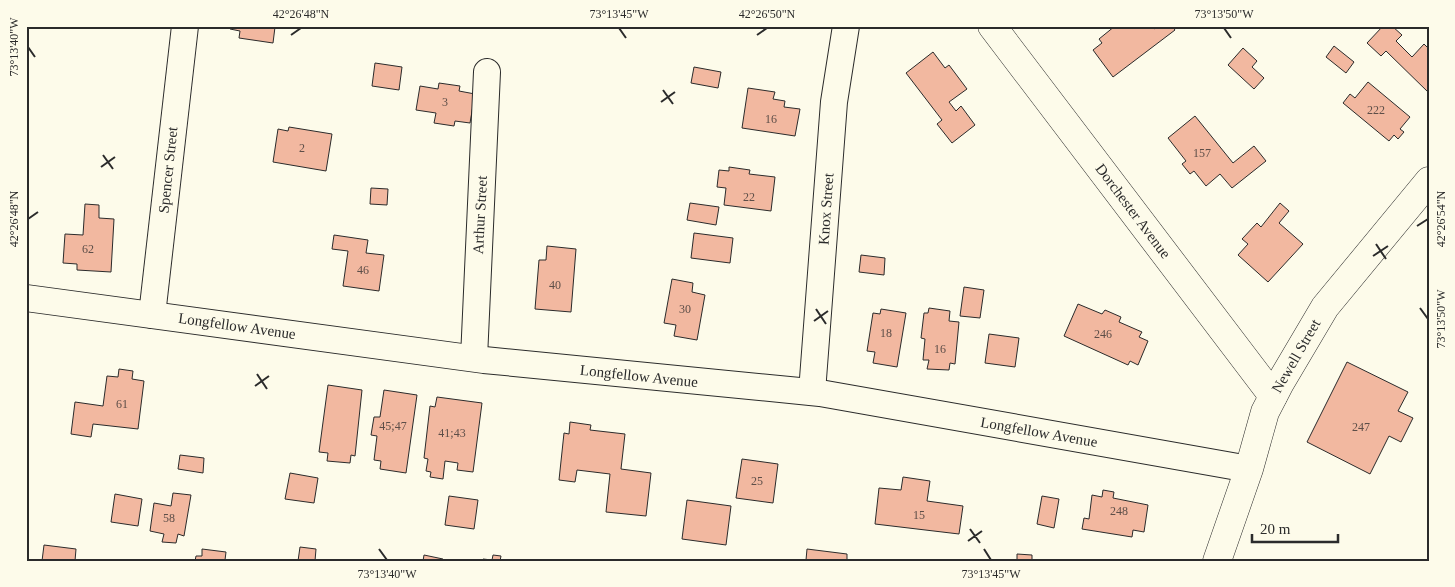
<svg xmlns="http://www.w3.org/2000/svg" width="1455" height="587" font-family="'Times New Roman',serif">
  <rect width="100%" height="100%" fill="#fdfbea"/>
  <g fill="#f2b8a0" stroke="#2b2b2b">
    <polygon points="230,26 282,26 282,28 275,27 273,43 239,38 240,31 230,29"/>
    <polygon points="1115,26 1152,26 1154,29 1158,26 1172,26 1175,30 1113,77 1093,50 1102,43 1099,39"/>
    <polygon points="1383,26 1392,26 1402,35 1396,41 1412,57 1424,44 1429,49 1429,93 1386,51 1381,56 1367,43"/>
    <polygon points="1334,46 1354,62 1346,73 1326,57"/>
    <polygon points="1243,48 1257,61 1252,67 1264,78 1254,89 1228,65"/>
    <polygon points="933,52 945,68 949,65 967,89 949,102 956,111 961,106 975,125 952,143 937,124 942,120 906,73"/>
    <polygon points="375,63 402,67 399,90 372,86"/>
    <polygon points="694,67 721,72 718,88 691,83"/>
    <polygon points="1368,82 1410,117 1400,129 1404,132 1398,139 1394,135 1389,141 1343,103 1350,94 1355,98"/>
    <polygon points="439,83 460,86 459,91 475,94 470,123 455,121 454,126 434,123 436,113 416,110 420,86 438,89"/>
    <polygon points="748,88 775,92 773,99 785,101 784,107 800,109 795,136 742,128"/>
    <polygon points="1195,116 1233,163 1254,146 1266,161 1232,188 1220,174 1206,186 1194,171 1190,174 1182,164 1186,161 1168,138"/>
    <polygon points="289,127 332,134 326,171 273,162 278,129 288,131"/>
    <polygon points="729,167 750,170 749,174 775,177 771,211 724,205 726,188 717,187 719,170 729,171"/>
    <polygon points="371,188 388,189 387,205 370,204"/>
    <polygon points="690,203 719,207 716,225 687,220"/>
    <polygon points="1280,203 1289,211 1279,223 1303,244 1268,282 1238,255 1248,244 1242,239 1257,223 1261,227"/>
    <polygon points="85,204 99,205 99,218 114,219 111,272 77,270 77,264 63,263 65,234 83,235"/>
    <polygon points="694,233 733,238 730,263 691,258"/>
    <polygon points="334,235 368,240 366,253 384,255 379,291 343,286 348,251 332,249"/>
    <polygon points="547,246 576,249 571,312 535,309 539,260 546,260"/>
    <polygon points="861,255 885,258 884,275 859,272"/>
    <polygon points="672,279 693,283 692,292 705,295 697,340 674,336 676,325 664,323"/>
    <polygon points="964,287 984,290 980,318 960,316"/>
    <polygon points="1078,304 1102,314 1105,310 1121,317 1119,322 1142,332 1139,337 1148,341 1138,365 1130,361 1128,365 1064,336"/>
    <polygon points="929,308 950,311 949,321 959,322 955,364 950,363 949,370 927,369 929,360 923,360 925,339 921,338 924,313 928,313"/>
    <polygon points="881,309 906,313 897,367 873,363 875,352 867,351 873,313 880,314"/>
    <polygon points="989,334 1019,338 1015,367 985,363"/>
    <polygon points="1347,362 1408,392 1398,411 1413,418 1401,442 1389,436 1370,474 1307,442"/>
    <polygon points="119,369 133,371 132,379 144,381 138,429 93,424 91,437 71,434 75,402 103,406 107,376 118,377"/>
    <polygon points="328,385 362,390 355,456 351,455 350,463 327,461 328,453 319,452"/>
    <polygon points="384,390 417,395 406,473 380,469 381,461 374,460 377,436 371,435 374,417 380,417"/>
    <polygon points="437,397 482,403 473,472 457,470 458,463 445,461 443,479 430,477 431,472 426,471 428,459 424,458 430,406 435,407"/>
    <polygon points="570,422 591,425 590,430 625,434 621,469 651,473 646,516 606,512 610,474 577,470 575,482 559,480 564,433 569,434"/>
    <polygon points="180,455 204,458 203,473 178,469"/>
    <polygon points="742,459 778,464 773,503 736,498"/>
    <polygon points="290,473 318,478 314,503 285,499"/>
    <polygon points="903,477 930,481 927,501 963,506 959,534 875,524 879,488 901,490"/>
    <polygon points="1103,490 1114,492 1113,498 1148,505 1144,532 1133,530 1132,537 1082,529 1084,518 1089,519 1092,495 1102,497"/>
    <polygon points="173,493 191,495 184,536 178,534 176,543 162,542 164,534 150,531 154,503 171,506"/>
    <polygon points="115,494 142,499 138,526 111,522"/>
    <polygon points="449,496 478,500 474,529 445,525"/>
    <polygon points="1042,496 1059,499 1054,528 1037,524"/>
    <polygon points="687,500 731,506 726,545 682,539"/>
    <polygon points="44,545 76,549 75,561 42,561"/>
    <polygon points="300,547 316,549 315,561 298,561"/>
    <polygon points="202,549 226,552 225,560 228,561 195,561 196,556 202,556"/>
    <polygon points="807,549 847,554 847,561 806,560"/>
    <polygon points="1017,554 1032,555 1032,561 1017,561"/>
    <polygon points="424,555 443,559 443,561 423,561"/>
    <polygon points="493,555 501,556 500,561 482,561 483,559 492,560"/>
  </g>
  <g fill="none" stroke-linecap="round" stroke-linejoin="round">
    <defs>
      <g id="minor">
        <polyline points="26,298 484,360 820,393 1249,469"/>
        <polyline points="152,315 185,26"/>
        <polyline points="474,358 487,72"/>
        <polyline points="812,392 834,102 846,26"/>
      </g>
      <g id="tertiary">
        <polyline points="992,26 1273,396"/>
        <polyline points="1217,561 1249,469 1265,412 1280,383 1325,307 1429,181"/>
      </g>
    </defs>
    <use href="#minor" stroke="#2b2b2b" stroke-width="28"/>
    <use href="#tertiary" stroke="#2b2b2b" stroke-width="29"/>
    <use href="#minor" stroke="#fdfbea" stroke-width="26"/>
    <use href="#tertiary" stroke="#fdfbea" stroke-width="28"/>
  </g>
  <path fill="none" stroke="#2b2b2b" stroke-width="2" d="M619 28 626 38M1224 28 1231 38M291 35 301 28M757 35 767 28M28 47 35 57M663 90 673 104M661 102 675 92M103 155 113 169M101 167 115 157M28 219 38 212M1417 226 1428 219M1376 244 1386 259M1373 256 1388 246M1420 308 1428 319M816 309 826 324M814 321 828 311M257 374 267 389M255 386 269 376M970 529 980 543M968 541 982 531M379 549 387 560M984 549 991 560"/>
  <g text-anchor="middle" stroke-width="4" stroke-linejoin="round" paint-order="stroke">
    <g font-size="12" fill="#5d4e48">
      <text x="445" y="106">3</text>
      <text x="1376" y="114">222</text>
      <text x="771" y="123">16</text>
      <text x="302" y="152">2</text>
      <text x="1202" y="157">157</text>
      <text x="749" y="201">22</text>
      <text x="88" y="253">62</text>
      <text x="363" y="274">46</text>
      <text x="555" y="289">40</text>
      <text x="685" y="313">30</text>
      <text x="886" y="337">18</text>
      <text x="1103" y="338">246</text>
      <text x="940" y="353">16</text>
      <text x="122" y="408">61</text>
      <text x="393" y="430">45;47</text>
      <text x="1361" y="431">247</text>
      <text x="452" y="437">41;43</text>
      <text x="757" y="485">25</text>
      <text x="1119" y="515">248</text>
      <text x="919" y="519">15</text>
      <text x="169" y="522">58</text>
    </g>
    <g font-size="15" fill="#2b2b2b" stroke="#fdfbea">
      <text transform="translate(168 170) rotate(-84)" y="5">Spencer Street</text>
      <text transform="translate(826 209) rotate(-86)" y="5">Knox Street</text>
      <text transform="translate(1133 211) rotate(53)" y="5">Dorchester Avenue</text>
      <text transform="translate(480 215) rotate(-87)" y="5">Arthur Street</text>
      <text transform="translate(237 326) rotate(8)" y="5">Longfellow Avenue</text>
      <text transform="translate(1296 356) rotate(-60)" y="5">Newell Street</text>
      <text transform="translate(639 376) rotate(6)" y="5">Longfellow Avenue</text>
      <text transform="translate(1039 432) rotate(10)" y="5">Longfellow Avenue</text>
    </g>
  </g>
  <rect width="1455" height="587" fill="none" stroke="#fdfbea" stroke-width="55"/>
  <path d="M1252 534v8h86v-8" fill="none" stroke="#2b2b2b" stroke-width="2.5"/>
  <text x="1260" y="534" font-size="15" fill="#2b2b2b" stroke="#fdfbea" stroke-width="4" paint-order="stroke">20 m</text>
  <rect x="28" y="28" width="1400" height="532" fill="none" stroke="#2b2b2b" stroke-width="2"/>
  <g font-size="12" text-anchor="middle" fill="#2b2b2b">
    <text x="301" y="18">42°26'48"N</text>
    <text x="619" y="18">73°13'45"W</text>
    <text x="767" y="18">42°26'50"N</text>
    <text x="1224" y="18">73°13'50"W</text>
    <text transform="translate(14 47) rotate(-90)" y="4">73°13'40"W</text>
    <text transform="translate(1441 219) rotate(-90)" y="4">42°26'54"N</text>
    <text transform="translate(14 219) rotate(-90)" y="4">42°26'48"N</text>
    <text transform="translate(1441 319) rotate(-90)" y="4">73°13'50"W</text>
    <text x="387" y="578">73°13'40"W</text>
    <text x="991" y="578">73°13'45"W</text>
  </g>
</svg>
